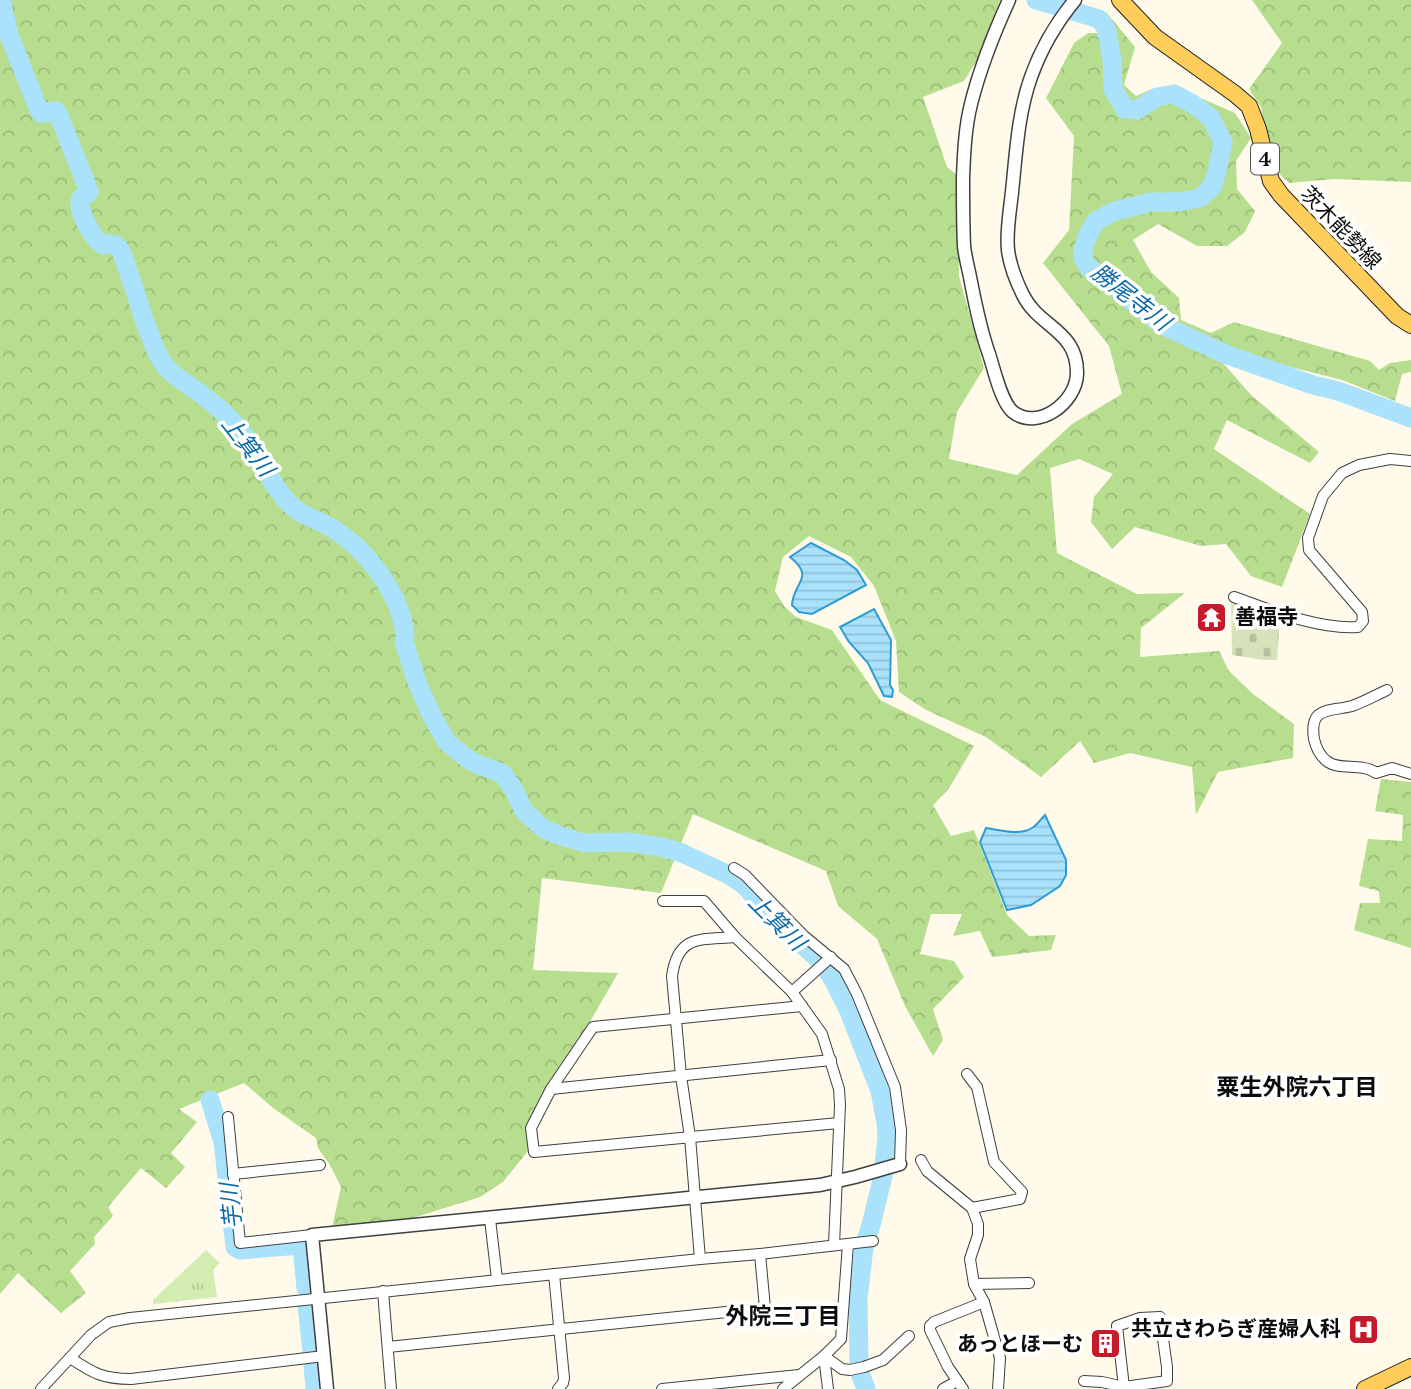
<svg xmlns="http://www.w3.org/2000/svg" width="1411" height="1389" font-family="'Libre Baskerville','Noto Sans JP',serif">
  <defs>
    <pattern id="forest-crowns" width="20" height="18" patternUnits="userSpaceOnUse" patternTransform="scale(1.75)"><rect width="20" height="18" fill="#b7de8f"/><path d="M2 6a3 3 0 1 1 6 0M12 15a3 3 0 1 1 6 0" fill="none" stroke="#9cbd7a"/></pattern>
    <pattern id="cemetery-stones" width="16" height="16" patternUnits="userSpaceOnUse" patternTransform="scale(1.75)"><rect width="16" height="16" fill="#d7e2ba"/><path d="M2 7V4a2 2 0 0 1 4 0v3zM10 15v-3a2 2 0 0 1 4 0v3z" fill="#b7c19f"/></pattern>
    <pattern id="park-tufts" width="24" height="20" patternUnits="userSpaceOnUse" patternTransform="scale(1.75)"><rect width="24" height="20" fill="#d3ecb1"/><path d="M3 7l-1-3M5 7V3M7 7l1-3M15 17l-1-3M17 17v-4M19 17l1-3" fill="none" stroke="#b4c997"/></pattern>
    <pattern id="water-rules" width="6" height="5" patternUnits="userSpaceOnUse" patternTransform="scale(1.75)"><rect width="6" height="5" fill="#aae1fb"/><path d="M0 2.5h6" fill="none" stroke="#91c0d6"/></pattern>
  </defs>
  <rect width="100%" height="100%" fill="#fffaea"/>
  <g fill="url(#forest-crowns)">
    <polygon points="0,0 1000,0 977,60 964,81 923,97 947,167 958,176 959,276 984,368 957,412 949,459 1017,475 1072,424 1122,394 1109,346 1043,263 1069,230 1074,136 1046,98 1074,43 1088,33 1102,33 1107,59 1108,90 1121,112 1137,115 1159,103 1173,99 1191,107 1209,120 1217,143 1208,184 1198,193 1150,198 1110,207 1091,219 1083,236 1079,249 1079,257 1083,269 1153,328 1224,364 1251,395 1319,452 1310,463 1227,420 1214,449 1310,514 1282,587 1251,576 1226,544 1201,546 1135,527 1112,549 1091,522 1094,497 1113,474 1079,459 1050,468 1057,553 1137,594 1185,593 1141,628 1140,657 1219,651 1229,671 1253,694 1294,724 1293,758 1218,772 1196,815 1192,767 1130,753 1094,763 1080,741 1041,777 986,737 926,710 899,692 896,641 874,586 851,557 809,536 783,557 775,591 784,606 796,617 832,630 880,700 974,746 948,790 933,805 951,836 974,830 1007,915 1029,936 1056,935 1051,950 992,957 980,931 953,936 962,914 931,914 920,954 954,961 964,977 933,1009 943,1040 933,1056 905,1006 877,939 838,906 826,871 693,814 661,893 542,878 533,970 618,973 542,1105 528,1151 503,1182 480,1197 400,1222 332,1228 341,1187 330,1165 318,1148 316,1138 273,1108 244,1083 179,1109 197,1122 171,1153 185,1167 166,1188 141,1168 108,1207 113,1216 94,1237 95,1244 70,1271 86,1293 61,1313 18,1273 0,1294"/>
    <polygon points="1252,0 1411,0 1411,182 1334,179 1289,183 1271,166 1261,107 1249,89 1282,43"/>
    <polygon points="1106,12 1135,47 1124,85 1136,96 1152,89 1152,96 1137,107 1127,104 1117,88 1116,60 1110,29 1101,16"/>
    <polygon points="1203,99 1235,113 1251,138 1236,161 1237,189 1255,211 1245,232 1227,246 1197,246 1158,224 1133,240 1151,272 1179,298 1181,320 1211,333 1234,322 1370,361 1379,370 1390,363 1411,360 1411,372 1402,374 1395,401 1342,380 1228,351 1162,322 1114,281 1092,266 1088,258 1087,252 1090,239 1097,225 1114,215 1149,205 1179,205 1201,201 1215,189 1226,143 1213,116 1194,100"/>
    <polygon points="1381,779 1411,782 1411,948 1354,930 1360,903 1380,903 1379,891 1359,886 1368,839 1402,841 1403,815 1375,811"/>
  </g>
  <polygon fill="url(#cemetery-stones)" points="1231,603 1280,617 1277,660 1263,660 1232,655"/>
  <polygon fill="url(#park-tufts)" points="206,1250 220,1263 213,1269 217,1297 153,1304 153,1300"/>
  <g fill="url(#water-rules)" stroke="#2b9cd8" stroke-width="2">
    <path d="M811 543 844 560 857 570 866 585 812 614 799 612 792 605C793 582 816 578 790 557Z"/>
    <polygon points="874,609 891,640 890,685 893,690 892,697 884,696 868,663 849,642 840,627"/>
    <path d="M1045 815 1066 860V875L1060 886 1031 905 1007 910 980 842 986 828C1000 830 1020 836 1032 828 1037 825 1041 819 1045 815Z"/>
  </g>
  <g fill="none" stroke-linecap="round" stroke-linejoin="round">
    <g stroke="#aae1fb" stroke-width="19">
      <polyline points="1,0 9,35 38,108 41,113 46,113"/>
      <polyline points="1036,0 1099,19 1106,28 1112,59 1113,89 1125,109 1137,110 1157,97 1174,94 1193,104 1211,118 1223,142 1217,171 1212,187 1200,198 1179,202 1151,202 1112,212 1095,222 1087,237 1083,250 1083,258 1088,267 1110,283 1160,324 1225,354 1313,385 1338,391 1411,418"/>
      <polyline points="51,111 56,111 59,116 87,186 89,192 87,194"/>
      <path d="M82 197C81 198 80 200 80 202 78 212 94 240 103 245"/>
      <path d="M109 244 116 245 121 251C130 274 137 298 145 322 151 337 155 353 165 366 172 374 181 380 190 386 206 398 222 409 235 424 258 449 268 484 293 507 305 518 322 521 335 530 369 552 400 594 405 634"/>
      <polyline points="404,642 417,682 430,712 447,742 469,760 479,765 502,773 514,790 524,811 544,829 561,836 585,843 629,842 661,847 682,853 729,875 745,886 780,924 818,959 830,974 848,1009 880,1091 886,1123 887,1137 883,1176 871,1225 864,1247 858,1299 859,1364 861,1376 866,1389"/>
      <polyline points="210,1100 223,1142 235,1247 240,1250 300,1245 302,1246 306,1288"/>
      <polyline points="307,1305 312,1352"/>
      <polyline points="313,1365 315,1389"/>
    </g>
    <defs>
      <g id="minor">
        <path d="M1234 597C1270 610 1320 630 1358 627L1363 621 1362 612 1309 550 1308 538 1323 496 1342 473 1359 465 1390 459 1411 461"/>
        <path d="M1387 690C1376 695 1364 702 1352 706 1329 712 1309 706 1314 739 1316 748 1321 757 1328 762 1341 771 1361 762 1376 773L1392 768 1411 774"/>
        <polyline points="734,868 745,875 804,936 844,969 857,994 895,1087 901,1130 900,1164"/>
        <polyline points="663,901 704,901 735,937 792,992 822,1034 839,1089 840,1105 834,1245"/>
        <polyline points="792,992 831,957"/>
        <polyline points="802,1006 593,1027 551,1089 531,1128 534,1152 839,1123"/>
        <polyline points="967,1074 977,1087 994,1162 1022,1192 1020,1199 972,1208"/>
        <polyline points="551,1089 831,1060"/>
        <polyline points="228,1117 240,1243 312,1235"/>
        <polyline points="921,1160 927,1171 972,1208 978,1224 978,1235 970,1259 974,1284 984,1302 1000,1358 998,1389"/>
        <polyline points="233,1174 320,1165"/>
        <polyline points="490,1219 497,1279"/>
        <path d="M700 1259 690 1137 681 1076 672 976C678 934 701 940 735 937"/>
        <polyline points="554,1274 564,1378 563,1383 558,1389"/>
        <polyline points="974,1284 1029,1283"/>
        <polyline points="383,1291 391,1389"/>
        <polyline points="388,1347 765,1308 760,1254"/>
        <polyline points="824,1356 842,1369 850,1370 864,1367 883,1360 909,1336"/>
        <polyline points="824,1356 828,1389"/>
        <path d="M70 1358C93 1373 102 1379 131 1379L324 1356"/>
        <polyline points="1084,1381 1102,1382 1124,1387 1167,1381 1167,1367 1160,1317 1140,1318 1117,1326 1124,1387 1124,1389"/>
        <polyline points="41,1389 91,1335 109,1322 130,1318 700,1259 760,1254 873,1241"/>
        <polyline points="662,1389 799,1375"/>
        <polyline points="783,1389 824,1356 841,1339 848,1244"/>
        <polyline points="943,1389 957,1381"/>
        <polyline points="963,1389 948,1367 930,1330 930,1326 934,1322 984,1302"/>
      </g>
      <g id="tertiary">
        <path d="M1009 0C994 33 980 68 971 104 965 128 964 153 963 177 963 200 963 223 964 246 965 256 968 267 970 277 975 303 980 329 989 354 994 369 1001 402 1013 412 1038 431 1076 403 1077 374 1078 330 1039 328 1023 295 1016 281 1010 266 1008 250 1006 231 1010 211 1012 192 1016 154 1018 113 1031 77 1041 49 1056 23 1075 0"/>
        <polyline points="327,1389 312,1235 820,1185 855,1177 900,1164"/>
      </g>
      <g id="primary">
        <polyline points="1120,0 1155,37 1235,94 1249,106 1258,129 1271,181 1281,195 1397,316 1411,325"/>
        <polyline points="1365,1389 1411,1367"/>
      </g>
    </defs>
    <use href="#minor" stroke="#3f3f3f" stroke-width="12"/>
    <use href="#tertiary" stroke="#3f3f3f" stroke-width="15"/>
    <use href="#primary" stroke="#1d1d1d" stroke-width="18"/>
    <use href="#minor" stroke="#fff" stroke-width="10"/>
    <use href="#tertiary" stroke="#fff" stroke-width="12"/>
    <use href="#primary" stroke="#ffce5a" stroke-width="16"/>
  </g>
  <defs>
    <symbol id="temple-square" viewBox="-11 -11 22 22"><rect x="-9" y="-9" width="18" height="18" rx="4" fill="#c6192a" stroke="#fff"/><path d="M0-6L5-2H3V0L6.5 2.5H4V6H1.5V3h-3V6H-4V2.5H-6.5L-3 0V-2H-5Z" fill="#fff"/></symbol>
    <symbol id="hospital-square" viewBox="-11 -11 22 22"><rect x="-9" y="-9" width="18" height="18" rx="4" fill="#c6192a" stroke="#fff"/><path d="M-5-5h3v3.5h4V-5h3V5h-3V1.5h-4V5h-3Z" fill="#fff"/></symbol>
    <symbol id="building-square" viewBox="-11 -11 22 22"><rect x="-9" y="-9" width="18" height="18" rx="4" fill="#c6192a" stroke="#fff"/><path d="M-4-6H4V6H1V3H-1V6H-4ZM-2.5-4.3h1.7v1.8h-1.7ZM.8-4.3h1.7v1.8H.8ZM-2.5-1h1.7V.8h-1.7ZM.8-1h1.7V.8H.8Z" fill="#fff"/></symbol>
  </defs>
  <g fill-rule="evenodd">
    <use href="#temple-square" x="1194" y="600" width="35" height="35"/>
    <use href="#hospital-square" x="1346" y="1312" width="35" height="35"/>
    <use href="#building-square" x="1088" y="1326" width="35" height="35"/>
  </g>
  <g text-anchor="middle" stroke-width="7" stroke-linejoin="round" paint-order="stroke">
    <rect fill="#fff" stroke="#555" stroke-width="2" x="1251" y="143.5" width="28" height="31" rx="5"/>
    <g font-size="19" font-weight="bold" fill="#0c0c0c">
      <text x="1265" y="166">4</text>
    </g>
    <g font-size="21" fill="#0c0c0c" stroke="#fff">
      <text transform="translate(1341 228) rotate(46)" y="7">茨木能勢線</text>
    </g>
    <g font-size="21" font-weight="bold" fill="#0c0c0c" stroke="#fff" text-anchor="end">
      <text x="1235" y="624" text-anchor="start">善福寺</text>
      <text x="1341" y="1336">共立さわらぎ産婦人科</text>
      <text x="1083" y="1351">あっとほーむ</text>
    </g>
    <g font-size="23" font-style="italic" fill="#0c6ba7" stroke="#fff">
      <text transform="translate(1131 297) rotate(38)" y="8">勝尾寺川</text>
      <text transform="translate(248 446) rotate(52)" y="8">上箕川</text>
      <text transform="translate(777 922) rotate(45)" y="8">上箕川</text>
      <text transform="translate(231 1206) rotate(-96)" y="8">芋川</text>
    </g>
    <g font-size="23" font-weight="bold" fill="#0c0c0c" stroke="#fff">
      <text x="1297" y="1095">粟生外院六丁目</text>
      <text x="783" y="1324">外院三丁目</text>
    </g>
  </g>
</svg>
